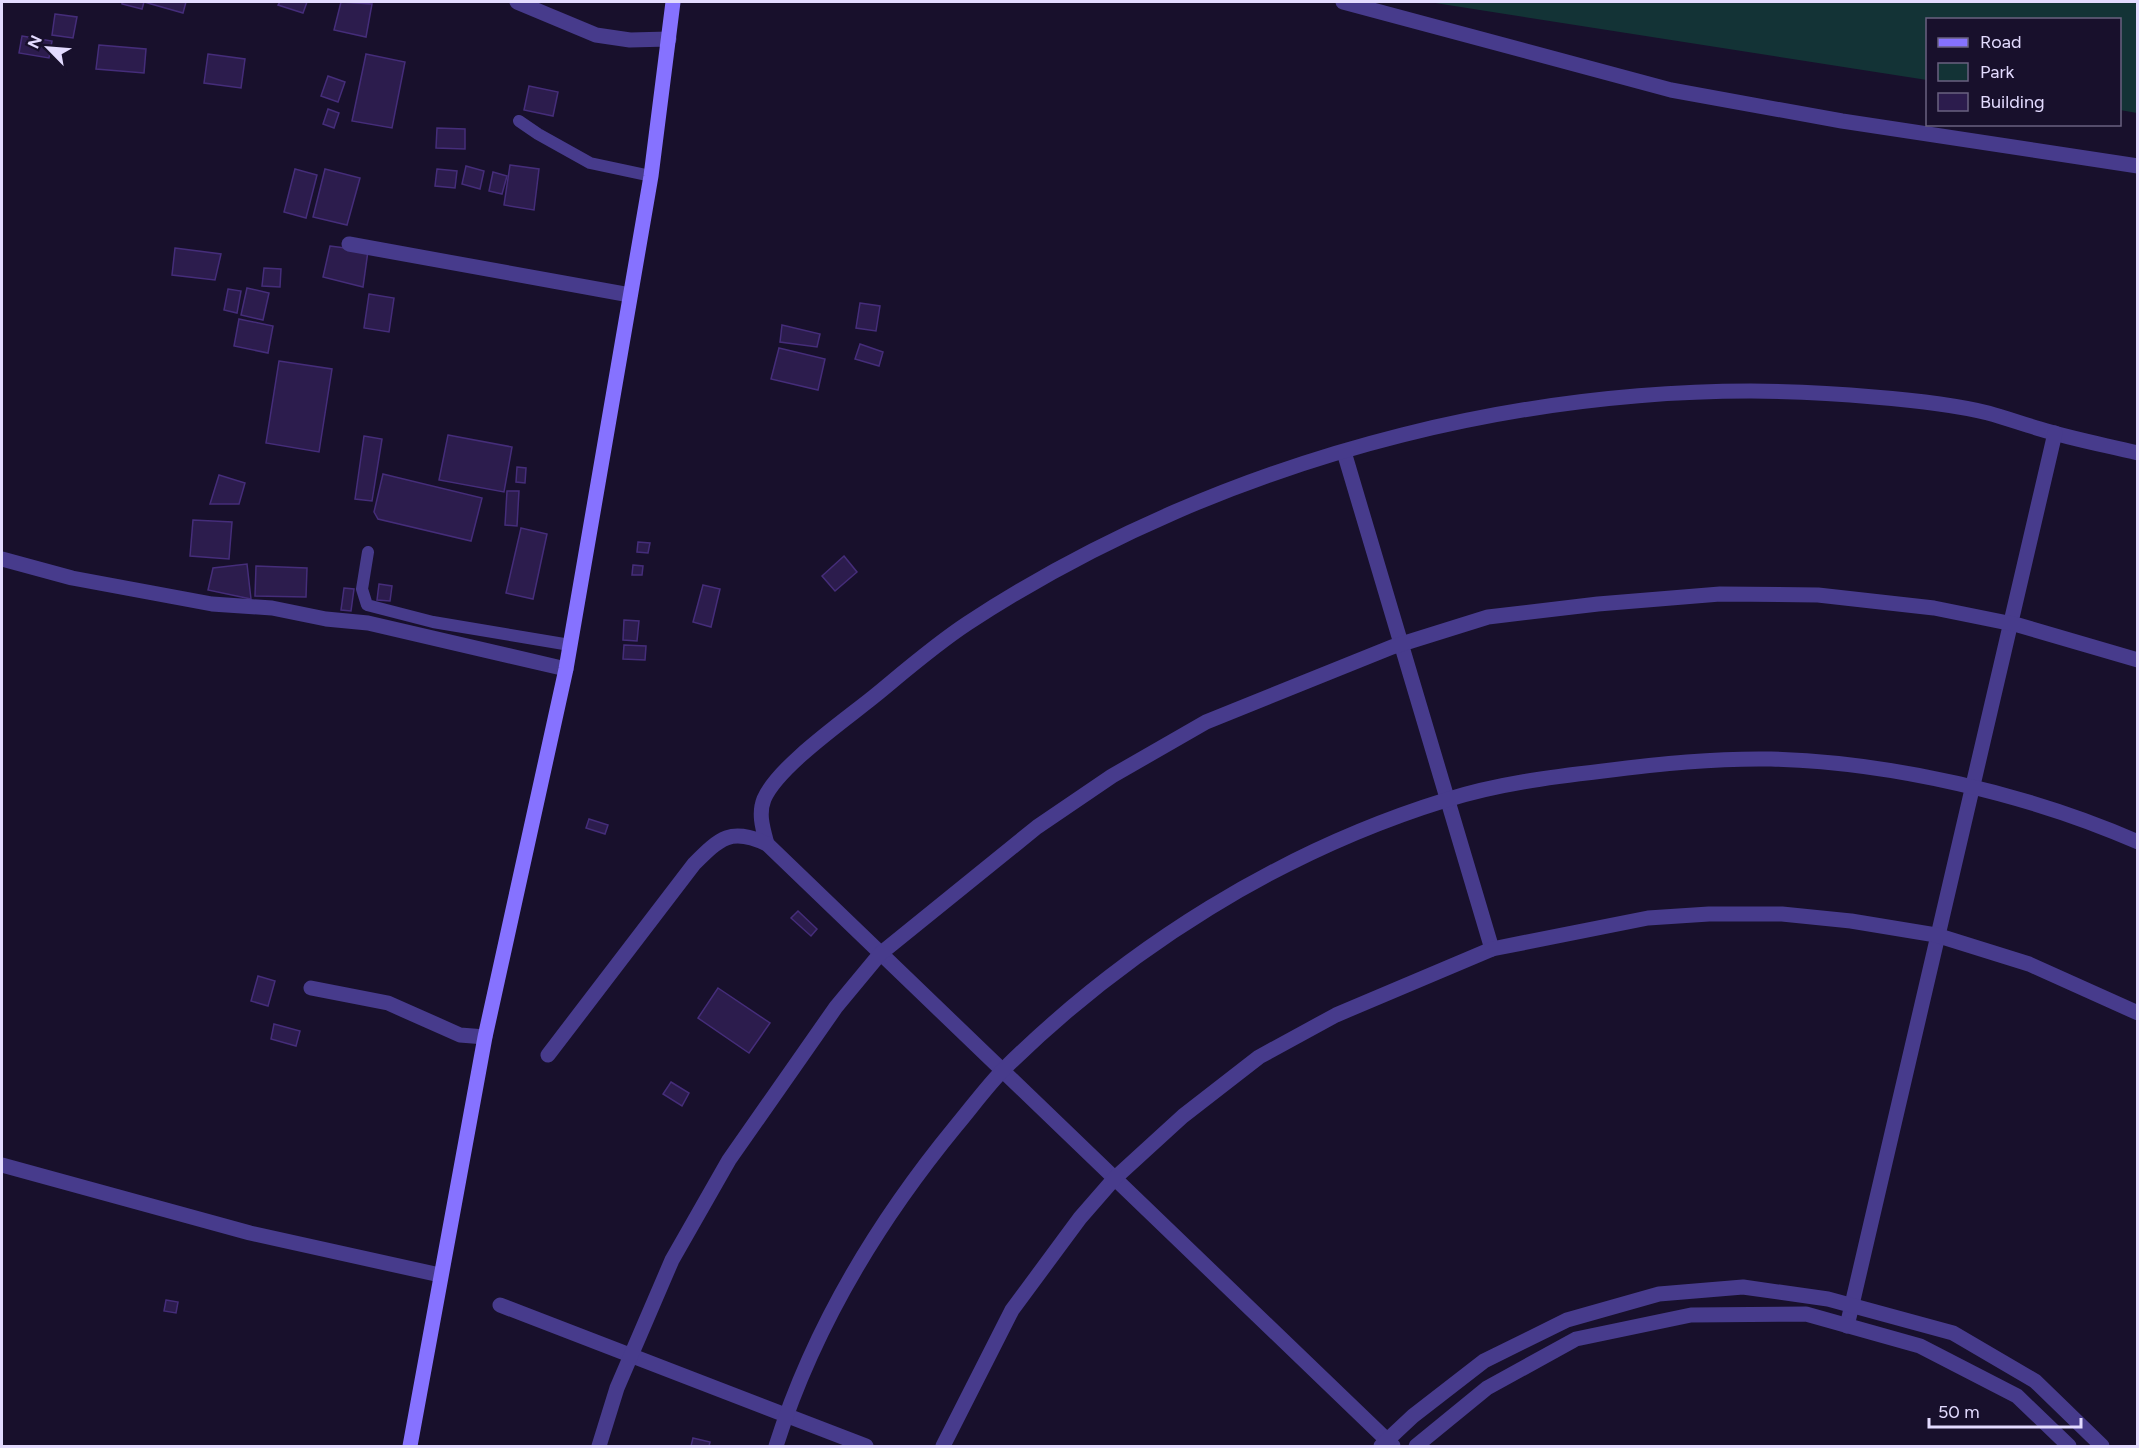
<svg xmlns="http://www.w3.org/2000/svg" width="2139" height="1448" font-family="Figtree,sans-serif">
  <rect width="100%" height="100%" fill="#18102c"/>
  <polygon fill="#133336" points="1429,2 2137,2 2137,113 2120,110 2120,20 1928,20 1927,80"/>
  <g fill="#2c1c4d" stroke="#452d7a" stroke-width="1.5">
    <polygon points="122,2 186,2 183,13 144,2 142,9 122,4"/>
    <polygon points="280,2 307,2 303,13 278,5"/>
    <polygon points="341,2 372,4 366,37 334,30"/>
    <polygon points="55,14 77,17 73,38 52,35"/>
    <polygon points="22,36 52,41 49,58 19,53"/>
    <polygon points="99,45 146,49 144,73 96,69"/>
    <polygon points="208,54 245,59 241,88 204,83"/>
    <polygon points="366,54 405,62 392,128 352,121"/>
    <polygon points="328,76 345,82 338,102 321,96"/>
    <polygon points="529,86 558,92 553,116 524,110"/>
    <polygon points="328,109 339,113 334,128 323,124"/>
    <polygon points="437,128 465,129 465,149 436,148"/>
    <polygon points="510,165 539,169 534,210 504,205"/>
    <polygon points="466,166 484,171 480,189 462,184"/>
    <polygon points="295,169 317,175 306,218 284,212"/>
    <polygon points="325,169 360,178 347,225 313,217"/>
    <polygon points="437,169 457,171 455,188 435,186"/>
    <polygon points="493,172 507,176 502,194 489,191"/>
    <polygon points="330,246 368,251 363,287 323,277"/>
    <polygon points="175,248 221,254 215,280 172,275"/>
    <polygon points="264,268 281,269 280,287 262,286"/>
    <polygon points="247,288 269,293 263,320 241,315"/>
    <polygon points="228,289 241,291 237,313 224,310"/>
    <polygon points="369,294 394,298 389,332 364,328"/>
    <polygon points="860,303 880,306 876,331 856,328"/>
    <polygon points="239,319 273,326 268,353 234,346"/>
    <polygon points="782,325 820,334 817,347 780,342"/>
    <polygon points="860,344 883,352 879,366 855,359"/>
    <polygon points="779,348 825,359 818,390 771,379"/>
    <polygon points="279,361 332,369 319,452 266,443"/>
    <polygon points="448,435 512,447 504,492 439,480"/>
    <polygon points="364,436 382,439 372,501 355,499"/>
    <polygon points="517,467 526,468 525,483 516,482"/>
    <polygon points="383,474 482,498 471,541 378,519 374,512"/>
    <polygon points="219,475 245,483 239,504 210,504"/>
    <polygon points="507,491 519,491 517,526 505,525"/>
    <polygon points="193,520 232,522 229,559 190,556"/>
    <polygon points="521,528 547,534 533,599 506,593"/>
    <polygon points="638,542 650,543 648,553 637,552"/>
    <polygon points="844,556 857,572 835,591 822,576"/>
    <polygon points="247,564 251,599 208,590 213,568"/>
    <polygon points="633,565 643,566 642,575 632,575"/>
    <polygon points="256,566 307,568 306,597 255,596"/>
    <polygon points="379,584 392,586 390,601 377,600"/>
    <polygon points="703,585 720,589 711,627 693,622"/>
    <polygon points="344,588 354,589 351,611 341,610"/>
    <polygon points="624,620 639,621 637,641 623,640"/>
    <polygon points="624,645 646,646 645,660 623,659"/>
    <polygon points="589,819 608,825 605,834 586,828"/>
    <polygon points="798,911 817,929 811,936 791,918"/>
    <polygon points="258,976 275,981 268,1006 251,1001"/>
    <polygon points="718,988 770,1023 749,1053 698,1018"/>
    <polygon points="274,1024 300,1031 296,1046 271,1039"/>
    <polygon points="671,1082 689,1093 682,1106 663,1094"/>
    <polygon points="166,1300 178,1302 176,1313 164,1311"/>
    <polygon points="693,1438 710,1442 709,1446 691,1446"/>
  </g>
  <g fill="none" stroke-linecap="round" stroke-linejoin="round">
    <g stroke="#473b8c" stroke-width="12">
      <polyline points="519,121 538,134 590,163 651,176"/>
      <polyline points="368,552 362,589 367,605 433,622 570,645"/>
    </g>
    <g stroke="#473b8c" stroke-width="15">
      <polyline points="517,2 596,35 630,40 669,39"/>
      <polyline points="1343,2 1671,90 1842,121 2138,166"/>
      <polyline points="349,244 630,295"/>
      <polyline points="1344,452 1492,949"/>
      <polyline points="2,559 72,578 212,604 272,608 326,619 368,623 566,669"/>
      <path d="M767 844C763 829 758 814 764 799 778 766 848 718 877 694 906 670 936 644 968 623 1227 453 1565 367 1874 397 1911 400 1952 404 1988 413 2006 418 2023 424 2040 429 2072 439 2105 445 2138 453"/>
      <polyline points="311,988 388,1003 460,1035 485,1037"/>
      <path d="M548 1055 694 864C720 838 731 827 767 844L1393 1446"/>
      <polyline points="2,1165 250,1233 440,1275"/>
      <polyline points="500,1305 866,1446"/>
      <polyline points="1847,1326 2055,433"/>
      <polyline points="599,1446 617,1388 672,1260 729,1160 836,1007 880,954 1037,827 1112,776 1206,722 1392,647 1488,617 1598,604 1720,594 1818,595 1934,608 2018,625 2138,660"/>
      <path d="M776 1446C813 1329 878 1221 956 1126 972 1107 987 1086 1005 1068 1128 947 1281 851 1446 800 1496 784 1551 777 1603 771 1659 764 1715 758 1771 759 1890 762 2029 794 2138 842"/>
      <polyline points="943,1446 1012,1310 1080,1218 1114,1179 1183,1116 1259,1057 1336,1015 1492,949 1648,918 1709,914 1782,914 1851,921 1936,935 2029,964 2138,1013"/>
      <polyline points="1381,1446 1413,1416 1484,1361 1567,1320 1659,1294 1743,1287 1828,1299 1953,1333 2035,1381 2102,1446"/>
      <polyline points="1416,1446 1487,1388 1576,1339 1691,1315 1806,1314 1920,1346 2017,1396 2069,1446"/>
    </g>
    <polyline stroke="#8672ff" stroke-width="15" points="410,1446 485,1037 566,669 651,176 673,2"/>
  </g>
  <rect width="2139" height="1448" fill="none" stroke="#e3dbff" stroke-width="6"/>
  <rect x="1926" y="18" width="195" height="108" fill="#18102c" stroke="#696180" stroke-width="1.5"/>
  <rect x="1938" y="38" width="30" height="9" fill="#8672ff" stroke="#696180" stroke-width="1.5"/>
  <text x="1980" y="48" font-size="18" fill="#e3dbff">Road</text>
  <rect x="1938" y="63" width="30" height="18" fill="#133336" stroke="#696180" stroke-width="1.5"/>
  <text x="1980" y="78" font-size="18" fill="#e3dbff">Park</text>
  <rect x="1938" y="93" width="30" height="18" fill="#2c1c4d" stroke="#696180" stroke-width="1.5"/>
  <text x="1980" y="108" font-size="18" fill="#e3dbff">Building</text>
  <g transform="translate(48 48) rotate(295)" stroke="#18102c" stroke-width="4.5" paint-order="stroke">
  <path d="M0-4.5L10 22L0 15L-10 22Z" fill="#e3dbff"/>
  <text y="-9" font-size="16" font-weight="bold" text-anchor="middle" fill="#e3dbff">N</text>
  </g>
  <path d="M1929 1418v9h152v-9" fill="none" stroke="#e3dbff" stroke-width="3"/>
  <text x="1938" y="1418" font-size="18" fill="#e3dbff" stroke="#18102c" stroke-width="4.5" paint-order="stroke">50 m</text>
</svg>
